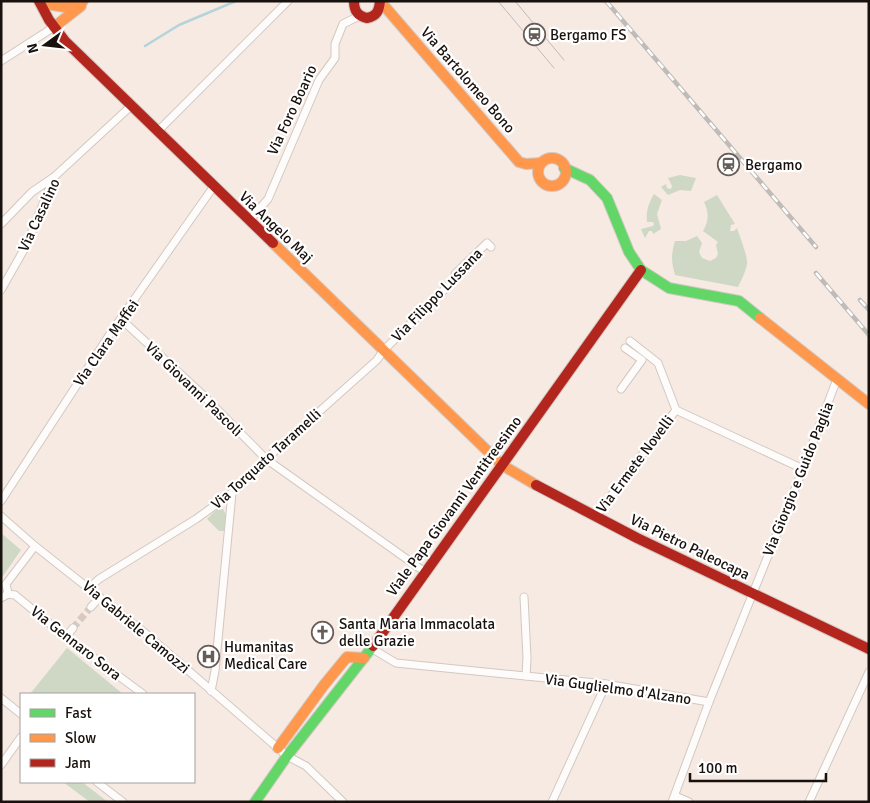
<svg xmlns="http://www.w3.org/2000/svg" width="870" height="803" font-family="Signika,sans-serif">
  <rect width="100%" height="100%" fill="#f7eae2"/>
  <g fill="#ced8c5">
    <polygon points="680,175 696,178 691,191 680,190 668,195 661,187 666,184 667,188 671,189 672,186 668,178"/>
    <path d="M654 194 662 200 657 214 661 229 653 234 652 231H649L645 238 641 229 653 226 654 224 653 222H647C646 212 648 204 654 194Z"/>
    <path d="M717 195 735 224 731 225 730 231H734L737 228C740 237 748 257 747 264 746 271 741 281 738 287L675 275C671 260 671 255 675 241H686L697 236 702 243 699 252 702 258 710 261 716 258 718 254 716 245 718 242 703 231C709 221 709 212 704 202Z"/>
    <polygon points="218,508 223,509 226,515 225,531 219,531 207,519"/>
    <polygon points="1,533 21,550 3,576 1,575"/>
    <polygon points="67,648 123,694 30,694"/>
    <polygon points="63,782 82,782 108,802 90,802"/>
  </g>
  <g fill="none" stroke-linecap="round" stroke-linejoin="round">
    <polyline stroke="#b2d4da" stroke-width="2.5" points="145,46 179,25 236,1"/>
    <polyline stroke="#d6c9c2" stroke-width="7" stroke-dasharray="7 3.5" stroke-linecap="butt" points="73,628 91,607"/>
    <defs>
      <g id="street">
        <polyline points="1,61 54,27"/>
        <polyline points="158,131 288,1"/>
        <polyline points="249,221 268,199 319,80 335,58 335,44 343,24 359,16"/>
        <polyline points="1,224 32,192 54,177"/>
        <polyline points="1,290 26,246 54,177 131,106"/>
        <polyline points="121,319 202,394 266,459 425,572"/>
        <polyline points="630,341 658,363 676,410 803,469"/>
        <polyline points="621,389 642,360 625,348"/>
        <polyline points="1,501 112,331 214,186"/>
        <polyline points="1,516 35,546 145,633 287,756 306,766 343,802"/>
        <polyline points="595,517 676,410"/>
        <polyline points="89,588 99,579 196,519 232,493 266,459 377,360 383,351 455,279 455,274 487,243 491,247"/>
        <polyline points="8,594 15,595 66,637 143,694"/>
        <polyline points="524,597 527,658 526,676"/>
        <polyline points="1,598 8,594 6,584 35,546"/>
        <polyline points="91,607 100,597"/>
        <polyline points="66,637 73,628"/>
        <polyline points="371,648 396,663 606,684 709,702"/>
        <polyline points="211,691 215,671 232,493"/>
        <polyline points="1,698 21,714"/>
        <polyline points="1,765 21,737"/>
        <polyline points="97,782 123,802"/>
        <polyline points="675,796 689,802"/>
        <polyline points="552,802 606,684"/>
        <polyline points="672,802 709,702 803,469 837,379"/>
        <polyline points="809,802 869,672"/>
      </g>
      <g id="fast">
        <polyline points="564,168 590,180 607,198 629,252 641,270 669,288 739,301 760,318"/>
        <polyline points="255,802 287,756 373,646"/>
      </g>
      <g id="slow">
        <polyline points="380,1 519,162 526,164 541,163"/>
        <polyline points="40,3 65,7 83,1"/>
        <polyline points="54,27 81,6"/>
        <circle cx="552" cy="172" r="14"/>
        <polyline points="273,243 502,465 536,485"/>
        <polyline points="760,318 869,404"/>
        <polyline points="278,748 324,685 347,657 364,658"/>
      </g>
      <g id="jam">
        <polyline points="39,1 49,20 65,41 273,243"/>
        <path d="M354 1C354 10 357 16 367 18 377 16 379 11 380 1"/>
        <polyline points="536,485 637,538 869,649"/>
        <polyline points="373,646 641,270"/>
      </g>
    </defs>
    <use href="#street" stroke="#d2c8c2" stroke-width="9"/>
    <use href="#fast" stroke="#d2c8c2" stroke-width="12"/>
    <use href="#slow" stroke="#d2c8c2" stroke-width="12"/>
    <use href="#jam" stroke="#d2c8c2" stroke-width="12"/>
    <use href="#street" stroke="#fefcfb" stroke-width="7"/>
    <use href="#fast" stroke="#63d668" stroke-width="10"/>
    <use href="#slow" stroke="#ff974d" stroke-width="10"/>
    <use href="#jam" stroke="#b3261e" stroke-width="10"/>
    <g stroke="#bfbbb9" stroke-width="1">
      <polyline points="498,1 554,68"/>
      <polyline points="515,1 564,60"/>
    </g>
    <defs>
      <g id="rail">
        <polyline points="606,1 816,247"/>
        <polyline points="816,273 869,335"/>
        <polyline points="860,300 869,310"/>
      </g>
    </defs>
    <use href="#rail" stroke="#bfbbb9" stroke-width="4.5"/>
    <use href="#rail" stroke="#fff" stroke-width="2.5" stroke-dasharray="8" stroke-linecap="butt"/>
  </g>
  <defs>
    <symbol id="station-ring" viewBox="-11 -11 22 22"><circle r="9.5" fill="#fff" stroke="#675d58" stroke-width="1.5"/><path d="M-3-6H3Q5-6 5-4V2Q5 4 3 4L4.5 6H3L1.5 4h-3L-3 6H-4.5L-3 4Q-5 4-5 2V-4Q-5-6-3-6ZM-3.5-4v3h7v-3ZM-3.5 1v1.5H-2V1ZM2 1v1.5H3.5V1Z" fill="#675d58"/></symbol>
    <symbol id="church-ring" viewBox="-11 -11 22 22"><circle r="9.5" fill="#fff" stroke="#675d58" stroke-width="1.5"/><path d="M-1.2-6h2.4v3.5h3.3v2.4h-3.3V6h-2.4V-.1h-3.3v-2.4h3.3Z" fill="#675d58"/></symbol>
    <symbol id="hospital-ring" viewBox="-11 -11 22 22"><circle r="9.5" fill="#fff" stroke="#675d58" stroke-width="1.5"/><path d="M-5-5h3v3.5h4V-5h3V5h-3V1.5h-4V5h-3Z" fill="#675d58"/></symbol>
  </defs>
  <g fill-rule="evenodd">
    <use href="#station-ring" x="522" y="22" width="25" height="25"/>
    <use href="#station-ring" x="716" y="152" width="25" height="25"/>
    <use href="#church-ring" x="310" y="620" width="25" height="25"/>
    <use href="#hospital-ring" x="196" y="644" width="25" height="25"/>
  </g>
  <g text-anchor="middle" stroke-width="4.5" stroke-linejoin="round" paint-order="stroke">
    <g font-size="15" fill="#19110d" stroke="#fff" text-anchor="start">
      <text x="550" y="40">Bergamo FS</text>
      <text x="745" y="170">Bergamo</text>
      <text x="339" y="629">Santa Maria Immacolata<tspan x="339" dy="17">delle Grazie</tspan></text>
      <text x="224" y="652">Humanitas<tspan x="224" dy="17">Medical Care</tspan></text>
    </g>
    <g font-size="15" fill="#19110d" stroke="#fff">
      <text transform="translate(468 80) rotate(49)" y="5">Via Bartolomeo Bono</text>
      <text transform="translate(292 110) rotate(-65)" y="5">Via Foro Boario</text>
      <text transform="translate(39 215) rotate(-65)" y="5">Via Casalino</text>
      <text transform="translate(276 227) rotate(44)" y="5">Via Angelo Maj</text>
      <text transform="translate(437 295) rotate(-46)" y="5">Via Filippo Lussana</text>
      <text transform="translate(106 343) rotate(-55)" y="5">Via Clara Maffei</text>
      <text transform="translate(194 389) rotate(44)" y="5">Via Giovanni Pascoli</text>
      <text transform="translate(266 459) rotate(-42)" y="5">Via Torquato Taramelli</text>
      <text transform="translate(635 464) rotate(-53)" y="5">Via Ermete Novelli</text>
      <text transform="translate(798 479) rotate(-68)" y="5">Via Giorgio e Guido Paglia</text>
      <text transform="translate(454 506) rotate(-54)" y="5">Viale Papa Giovanni Ventitreesimo</text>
      <text transform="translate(690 547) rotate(26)" y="5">Via Pietro Paleocapa</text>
      <text transform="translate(136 627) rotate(40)" y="5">Via Gabriele Camozzi</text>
      <text transform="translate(76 643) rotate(38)" y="5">Via Gennaro Sora</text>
      <text transform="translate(618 689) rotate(8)" y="5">Via Guglielmo d'Alzano</text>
    </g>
  </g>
  <rect width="870" height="803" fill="none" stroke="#19110d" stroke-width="5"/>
  <rect x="20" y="693" width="175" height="90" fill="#ffffff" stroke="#a3a09e"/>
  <rect x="30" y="709" width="25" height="8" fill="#63d668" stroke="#a3a09e"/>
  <text x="65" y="718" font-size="15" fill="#19110d">Fast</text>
  <rect x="30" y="734" width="25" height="8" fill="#ff974d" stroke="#a3a09e"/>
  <text x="65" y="743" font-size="15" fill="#19110d">Slow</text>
  <rect x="30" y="759" width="25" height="8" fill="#b3261e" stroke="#a3a09e"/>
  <text x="65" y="768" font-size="15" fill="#19110d">Jam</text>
  <g transform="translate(45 45) rotate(255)" stroke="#ffffff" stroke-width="4" paint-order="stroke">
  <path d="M0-4L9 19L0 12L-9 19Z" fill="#19110d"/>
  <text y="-8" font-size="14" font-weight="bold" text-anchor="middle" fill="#19110d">N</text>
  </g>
  <path d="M690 773v8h136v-8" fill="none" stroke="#19110d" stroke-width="2.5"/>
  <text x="698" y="773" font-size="15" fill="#19110d" stroke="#ffffff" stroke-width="4" paint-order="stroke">100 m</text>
</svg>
